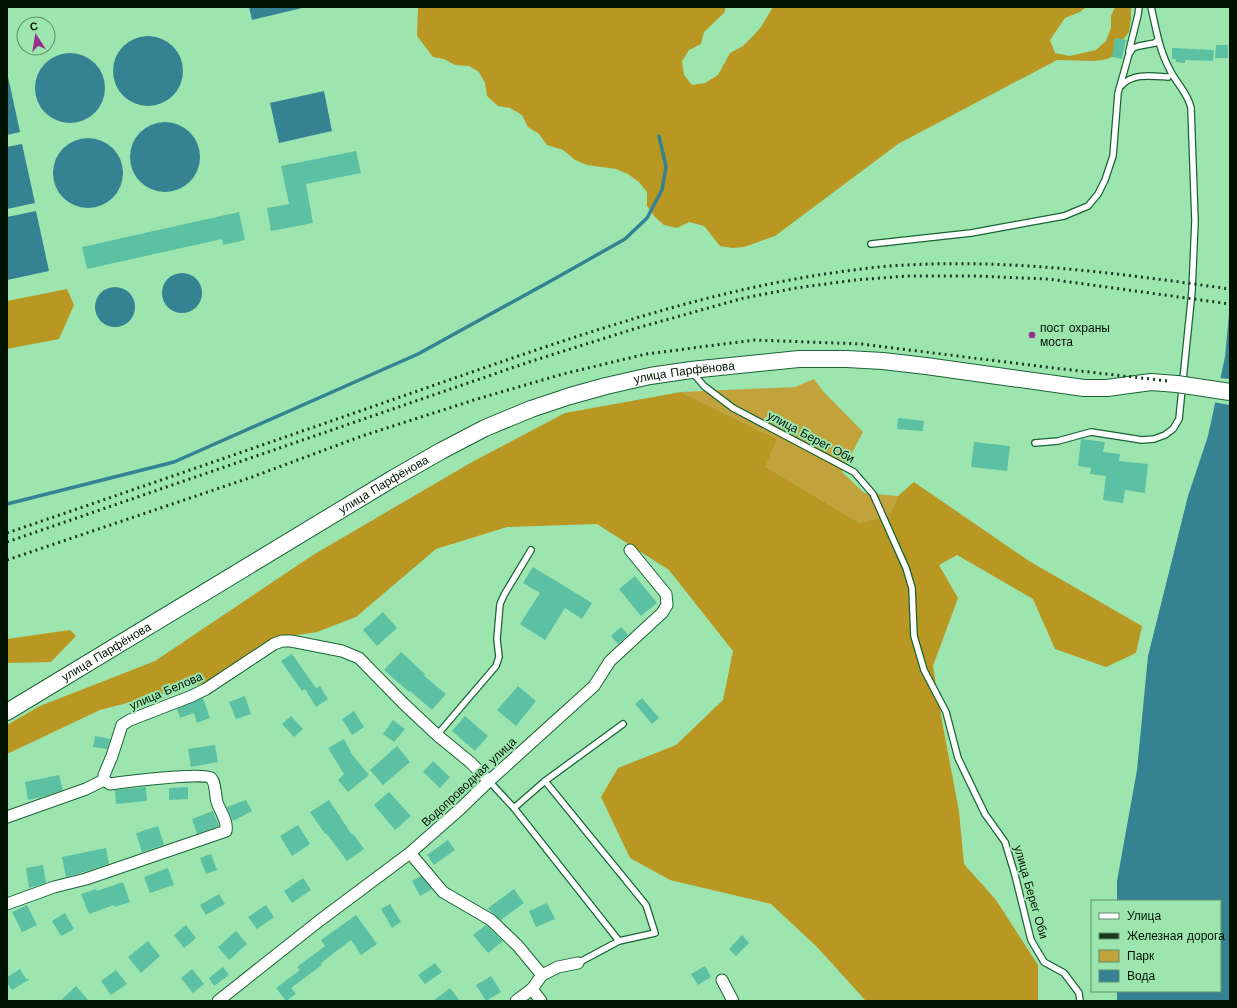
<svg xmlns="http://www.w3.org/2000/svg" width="1237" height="1008" font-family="'Work Sans',sans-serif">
  <rect width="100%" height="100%" fill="#9ce5af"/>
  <polygon fill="#c2a23b" points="814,379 823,391 863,432 842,472 864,493 898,496 889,515 860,523 766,467 777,439 681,392 795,387"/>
  <g fill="#b99723">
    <polygon points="418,7 726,7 724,13 704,32 701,44 689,50 682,61 684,75 692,85 705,83 718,75 730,53 743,46 752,37 761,27 773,7 1086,7 1080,12 1065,18 1050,40 1055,53 1070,56 1096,50 1106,41 1111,28 1111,16 1115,7 1131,7 1131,19 1129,32 1121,42 1118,54 1107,59 1095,61 1057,60 898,144 775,236 744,247 732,248 720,246 704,226 689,222 677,228 664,225 654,216 647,206 647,192 639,182 628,174 616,169 587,165 575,160 563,150 547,145 539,134 528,127 522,115 510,108 498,106 487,96 485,83 479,72 469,66 455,65 444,59 433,57 417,36"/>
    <polygon points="67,289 74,305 59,339 7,349 7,301"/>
    <polygon points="681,392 777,439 766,467 860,523 889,515 898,496 914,482 1029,561 1142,626 1136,653 1106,667 1055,649 1033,599 957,555 939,565 958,598 933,666 942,721 959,811 964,864 996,900 1038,965 1038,1001 866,1001 817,947 771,904 670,880 630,858 601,797 618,768 676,745 723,700 733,651 669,570 597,524 507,527 436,549 356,617 317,632 279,638 211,681 100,710 7,754 7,725 40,706 155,661 313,555 472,462 565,413"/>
    <polygon points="70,630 76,636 51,662 7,663 7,639"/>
  </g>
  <g fill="#358392">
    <polygon points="249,7 302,7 302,8 252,20"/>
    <circle cx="148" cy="71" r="35"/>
    <circle cx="70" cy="88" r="35"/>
    <polygon points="7,72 20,132 7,135"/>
    <polygon points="324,91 332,131 279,143 270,103"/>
    <circle cx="165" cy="157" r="35"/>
    <circle cx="88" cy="173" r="35"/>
    <polygon points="22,144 35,203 7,209 7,147"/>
    <polygon points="36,211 49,271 7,280 7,217"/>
    <circle cx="182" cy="293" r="20"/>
    <circle cx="115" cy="307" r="20"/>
    <polygon points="1230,304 1230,1001 1117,1001 1117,991 1220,991 1220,901 1117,901 1117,881 1137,770 1148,656 1188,496 1208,436 1225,357"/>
  </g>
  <polygon fill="#9ce5af" points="1219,378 1230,379 1230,405 1213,402"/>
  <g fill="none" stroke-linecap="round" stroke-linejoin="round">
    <polyline stroke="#358392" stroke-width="3.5" points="7,504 174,462 418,354 556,278 625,239 647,218 662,190 666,167 659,136"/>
  </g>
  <g fill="#5cc1a3">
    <polygon points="1115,38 1126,40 1122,59 1112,57"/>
    <polygon points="1216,45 1228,45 1228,58 1215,58"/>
    <polygon points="1172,48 1214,50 1213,61 1185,60 1185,63 1176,62 1176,59 1172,59"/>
    <polygon points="356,151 361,173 306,184 313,223 271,231 267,208 289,204 281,166"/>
    <polygon points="239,212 245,240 223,245 222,239 87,269 82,247"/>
    <polygon points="898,418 924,421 923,431 897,429"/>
    <polygon points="1081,439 1105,442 1103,452 1120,454 1119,461 1148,464 1145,493 1125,490 1123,503 1103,500 1106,476 1090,474 1091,468 1078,466"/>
    <polygon points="974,442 1010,446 1007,471 971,467"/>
    <polygon points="533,567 592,603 582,619 565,608 545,640 520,624 540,593 523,583"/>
    <polygon points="635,576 657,603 641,616 619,589"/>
    <polygon points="383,612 397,628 377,646 363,630"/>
    <polygon points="621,627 628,635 618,644 611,636"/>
    <polygon points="401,652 425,674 424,676 446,694 432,710 410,691 409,692 384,670"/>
    <polygon points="292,654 316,688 320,686 328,699 316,707 305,689 302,691 281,661"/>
    <polygon points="518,686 536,701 516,726 497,710"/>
    <polygon points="245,696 251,714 236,719 229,702"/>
    <polygon points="203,698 210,718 197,723 194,713 180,718 177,709"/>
    <polygon points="642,698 659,718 652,724 635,704"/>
    <polygon points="354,711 364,727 352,735 342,719"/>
    <polygon points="291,716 303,729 294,737 282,724"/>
    <polygon points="465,716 488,736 475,751 452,731"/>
    <polygon points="393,720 405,729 394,742 383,734"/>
    <polygon points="95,736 110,739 107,749 93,747"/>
    <polygon points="344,739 351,752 350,752 369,775 348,792 338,780 344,774 328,748"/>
    <polygon points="215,745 218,762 191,767 188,749"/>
    <polygon points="397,746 410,762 383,785 370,770"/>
    <polygon points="433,761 450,777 440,788 423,772"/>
    <polygon points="59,775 63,790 46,796 28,800 25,782"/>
    <polygon points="146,787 147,801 116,804 115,790"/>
    <polygon points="188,787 188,799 169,800 169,788"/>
    <polygon points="389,792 411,816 395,830 374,805"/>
    <polygon points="246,800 252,811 233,821 227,807"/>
    <polygon points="329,800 352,835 353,834 364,849 347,861 326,833 325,834 310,812"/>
    <polygon points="213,811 219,826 197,834 192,819"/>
    <polygon points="298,825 310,844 292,856 280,836"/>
    <polygon points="158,826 164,845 142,852 136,833"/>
    <polygon points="448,840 455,850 434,865 427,855"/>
    <polygon points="106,848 109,864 84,872 66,877 62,857"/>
    <polygon points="211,854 217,870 206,874 200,858"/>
    <polygon points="43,865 46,883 29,888 26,868"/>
    <polygon points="168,868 174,885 150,893 144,877"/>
    <polygon points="421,876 432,889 420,896 412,881"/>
    <polygon points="303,878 311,890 292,903 284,891"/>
    <polygon points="123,882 130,902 115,907 114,905 89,914 81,894 96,889 97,891"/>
    <polygon points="514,889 524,903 501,920 491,912 488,908"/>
    <polygon points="219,894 225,904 206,915 200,905"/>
    <polygon points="547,903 555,919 536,927 529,911"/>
    <polygon points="390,904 401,922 392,928 381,909"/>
    <polygon points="27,905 37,925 22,932 12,912"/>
    <polygon points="266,905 274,917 257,929 248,917"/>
    <polygon points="65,913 74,929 61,936 52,921"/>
    <polygon points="356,915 377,944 361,955 351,940 321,963 322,965 291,988 296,994 286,1001 276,988 300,970 297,967 325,946 321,940"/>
    <polygon points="186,925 196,938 184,948 174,935"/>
    <polygon points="486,925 503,941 488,953 473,935"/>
    <polygon points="236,931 247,944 229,960 218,947"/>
    <polygon points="742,935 749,943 736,956 729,949"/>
    <polygon points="148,941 160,956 141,973 128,957"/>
    <polygon points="435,963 442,972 425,984 418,975"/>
    <polygon points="705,966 711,977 698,985 691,974"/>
    <polygon points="223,967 229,975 214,986 209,978"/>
    <polygon points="20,969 26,979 30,979 12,990 7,983 7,977"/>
    <polygon points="192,969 204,984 193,993 181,978"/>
    <polygon points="116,970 127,984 111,995 101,981"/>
    <polygon points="491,976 501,992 486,1001 476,985"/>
    <polygon points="76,986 89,1001 60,1001"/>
    <polygon points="450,988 460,1001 433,1001"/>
  </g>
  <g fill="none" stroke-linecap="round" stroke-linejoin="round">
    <defs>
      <g id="lane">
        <polyline points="1129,51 1138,15 1139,7"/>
        <path d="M1122 85C1133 73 1152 76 1168 77"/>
        <polyline points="871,244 971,233 1064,216 1088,206 1098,194 1105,180 1113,156 1118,93 1129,54 1133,48 1139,46 1155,43 1158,40"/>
        <polyline points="693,373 704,386 733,408 854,472 873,494 906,568 912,588 914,636 924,670 946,712 958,758 985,814 1005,842 1015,875 1031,940 1044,962 1064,973 1079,993 1080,1001"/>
        <path d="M1035 443 1058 441 1091 432 1142 440 1154 439 1165 435 1173 429 1179 419 1192 291 1195 221 1191 108C1188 93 1176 83 1170 70 1159 50 1156 28 1151 7"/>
        <polyline points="437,735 496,666 499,657 497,639 500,604 504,595 531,550"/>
        <polyline points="489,781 514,808 619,941 578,963"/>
        <polyline points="545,781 646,905 655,933 619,941"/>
        <polyline points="514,808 545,781 623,724"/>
      </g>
      <g id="street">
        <polyline points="7,817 86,789 104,780"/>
        <polyline points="410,853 443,892 491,920 518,946 542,975"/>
        <path d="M7 904 54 887 86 879 124 866 226 831C228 821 220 811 217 802 215 795 216 783 211 778 203 772 124 782 110 784L104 780V775L112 756 122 725 130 720 192 696 206 689 274 644 282 641H291L342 651 359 658 403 703 437 735 470 762 489 781"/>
        <polyline points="722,980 733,1001"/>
        <polyline points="532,989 541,1001"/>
        <polyline points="218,1001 319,921 410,853 460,809 489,781 594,686 610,661 662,613 667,605 666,594 630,550"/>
        <polyline points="516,1001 532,989 542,975 558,967 578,963"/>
      </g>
      <g id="secondary">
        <path id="s1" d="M7 712 392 479 441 451 485 428 531 409 570 396 606 386 650 376 691 370 799 359H847L883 361 926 366 1084 388H1107L1151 382 1177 384"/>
      </g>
    </defs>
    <use href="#lane" stroke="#196435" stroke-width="8"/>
    <use href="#street" stroke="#196435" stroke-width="13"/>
    <use href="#secondary" stroke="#196435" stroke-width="18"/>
    <use href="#lane" stroke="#fff" stroke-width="5.5"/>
    <use href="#street" stroke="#fff" stroke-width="11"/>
    <use href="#secondary" stroke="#fff" stroke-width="16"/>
    <g stroke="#1c3821" stroke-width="3" stroke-dasharray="2 4" stroke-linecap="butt">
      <path d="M7 533C153 483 300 432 446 381 570 338 695 294 825 274 852 270 880 266 907 265 1016 259 1123 274 1230 289"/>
      <polyline points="7,542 529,362 637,328 744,298 796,288 855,280 907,276 977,276 1048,279 1230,304"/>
      <polyline points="7,560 252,477 362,436 477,399 563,374 646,354 755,340 862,344 1045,367 1177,382 1230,390"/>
    </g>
    <defs>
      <polyline id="secondary-bridge" points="1177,384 1230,392"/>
    </defs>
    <use href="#secondary-bridge" stroke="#196435" stroke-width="18" stroke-linecap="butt"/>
    <use href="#secondary-bridge" stroke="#fff" stroke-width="16"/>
  </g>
  <circle fill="#982d8f" stroke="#9ce5af" stroke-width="1.5" cx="1032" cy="335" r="4"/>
  <g text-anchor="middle" stroke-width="4" stroke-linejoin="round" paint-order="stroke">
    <g font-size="12" fill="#001202" stroke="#9ce5af" text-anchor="start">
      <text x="1040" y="332">пост охраны<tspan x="1040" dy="14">моста</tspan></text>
    </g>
    <g font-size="12" fill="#001202" stroke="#9ce5af">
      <text dy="4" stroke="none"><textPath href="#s1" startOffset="764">улица Парфёнова</textPath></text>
      <text transform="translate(811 437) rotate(28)" y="4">улица Берег Оби</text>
      <text dy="4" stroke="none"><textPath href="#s1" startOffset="440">улица Парфёнова</textPath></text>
      <text dy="4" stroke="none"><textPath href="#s1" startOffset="116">улица Парфёнова</textPath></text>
      <text transform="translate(166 691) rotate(-23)" y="4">улица Белова</text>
      <text transform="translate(469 782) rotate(-43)" y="4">Водопроводная улица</text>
      <text transform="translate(1031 892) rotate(74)" y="4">улица Берег Оби</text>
    </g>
  </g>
  <rect width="1237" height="1008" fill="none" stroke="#001202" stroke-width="16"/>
  <rect x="1091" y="900" width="130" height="92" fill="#9ce5af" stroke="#5e916a"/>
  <rect x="1099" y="913" width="20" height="6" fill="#ffffff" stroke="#5e916a"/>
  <text x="1127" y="920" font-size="12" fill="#001202">Улица</text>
  <rect x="1099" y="933" width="20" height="6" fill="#1c3821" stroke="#5e916a"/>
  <text x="1127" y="940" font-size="12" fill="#001202">Железная дорога</text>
  <rect x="1099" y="950" width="20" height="12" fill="#c2a23b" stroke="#5e916a"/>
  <text x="1127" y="960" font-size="12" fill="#001202">Парк</text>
  <rect x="1099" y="970" width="20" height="12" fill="#358392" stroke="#5e916a"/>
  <text x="1127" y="980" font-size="12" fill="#001202">Вода</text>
  <g transform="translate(36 36) rotate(348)"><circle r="19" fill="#9ce5af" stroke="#5e916a"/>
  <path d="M0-3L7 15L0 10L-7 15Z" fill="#982d8f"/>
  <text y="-6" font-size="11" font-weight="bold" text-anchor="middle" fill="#001202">С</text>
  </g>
</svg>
